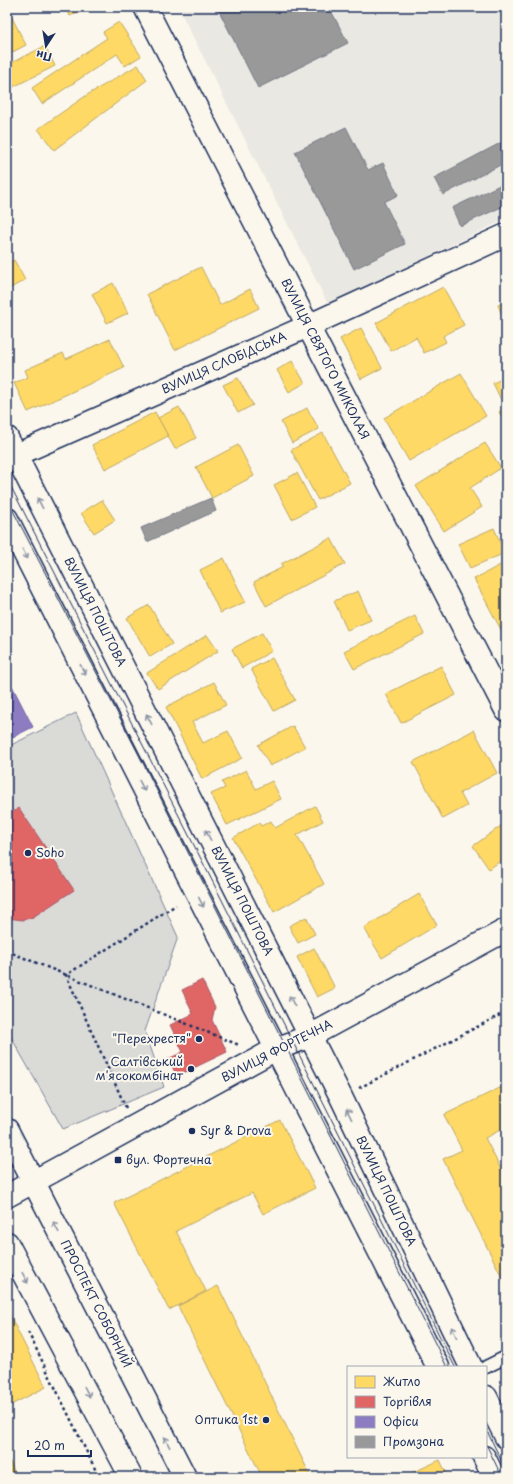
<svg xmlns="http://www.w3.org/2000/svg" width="513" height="1484" font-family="'Playpen Sans',sans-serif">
  <rect width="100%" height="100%" fill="#fbf7ec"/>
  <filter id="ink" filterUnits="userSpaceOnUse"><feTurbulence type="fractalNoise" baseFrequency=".025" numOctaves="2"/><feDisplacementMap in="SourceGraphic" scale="8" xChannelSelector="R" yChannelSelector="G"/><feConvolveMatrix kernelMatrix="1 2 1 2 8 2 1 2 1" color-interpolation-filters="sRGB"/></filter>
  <g filter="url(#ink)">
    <polygon fill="#eae8e2" points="178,7 506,7 506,219 328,304"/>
    <polygon fill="#dadad7" stroke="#7a849a" points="76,713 178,937 145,1031 164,1087 63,1129 7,1030 7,747"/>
    <g fill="#ffd966" stroke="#bba664">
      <polygon points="66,7 87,7 70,16"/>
      <polygon points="7,8 26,45 7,55"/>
      <polygon points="119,22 141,56 125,66 117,54 42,104 32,88 107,38 103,32"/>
      <polygon points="45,46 55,66 9,89 7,86 7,65"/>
      <polygon points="138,65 147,80 54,150 38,129 87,95"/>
      <polygon points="14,260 25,280 7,290 7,264"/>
      <polygon points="201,267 220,305 250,289 259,308 175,350 147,294"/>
      <polygon points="113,283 128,313 107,323 92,294"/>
      <polygon points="443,287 464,325 443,336 446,342 424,353 416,337 391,351 376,323"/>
      <polygon points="506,302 506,325 498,305"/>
      <polygon points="361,328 382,368 361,379 340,339"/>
      <polygon points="110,339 124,368 28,412 14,383 28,377 25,370 63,353 66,359"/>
      <polygon points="292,361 305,383 289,392 277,370"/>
      <polygon points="461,373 486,416 409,461 384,418"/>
      <polygon points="506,377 506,402 503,404 493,383"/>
      <polygon points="238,378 253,405 238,413 223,385"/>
      <polygon points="179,407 196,438 175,449 158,418"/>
      <polygon points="506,407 506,423 499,412"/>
      <polygon points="307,408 319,429 292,443 281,422"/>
      <polygon points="155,412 168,436 105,469 92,445"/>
      <polygon points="323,433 350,483 318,500 291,450"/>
      <polygon points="485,443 501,468 470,488 482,507 444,531 416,486"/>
      <polygon points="238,445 254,476 212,498 196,467"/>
      <polygon points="297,473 315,507 292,519 274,485"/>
      <polygon points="102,500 115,520 94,533 81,513"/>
      <polygon points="494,528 505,553 470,568 458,544"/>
      <polygon points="331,538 345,564 266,606 254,582 283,567 281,564"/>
      <polygon points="224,558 245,602 220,613 200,570"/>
      <polygon points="506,562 506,639 474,579"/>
      <polygon points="358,591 371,620 347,630 334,601"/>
      <polygon points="149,605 172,644 150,657 127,618"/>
      <polygon points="415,616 424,634 354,669 344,651"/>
      <polygon points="262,633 272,651 242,668 232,649"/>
      <polygon points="207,635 218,651 158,689 147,673"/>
      <polygon points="272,658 295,700 274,711 251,669"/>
      <polygon points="441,666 456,695 401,723 386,694"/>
      <polygon points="214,682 226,705 192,722 203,743 228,731 242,758 202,779 166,707"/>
      <polygon points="293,726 305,747 270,766 258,745"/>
      <polygon points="474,730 497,773 460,793 467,806 443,819 413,762"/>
      <polygon points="246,770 256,789 272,781 281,799 227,825 211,794 225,788 222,782"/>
      <polygon points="315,806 323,821 297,835 324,884 274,912 233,838 259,823 261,826 271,821 275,828"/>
      <polygon points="505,823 506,857 489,869 473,846"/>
      <polygon points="419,894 437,925 382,958 364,928"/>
      <polygon points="306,917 315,934 298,943 289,926"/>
      <polygon points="314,948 335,988 317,997 297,957"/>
      <polygon points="506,1085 506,1127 485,1138 506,1179 506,1285 443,1159 462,1150 444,1115"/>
      <polygon points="280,1120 315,1188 263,1214 252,1193 176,1231 206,1291 169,1310 114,1203"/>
      <polygon points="218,1286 311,1477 262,1477 178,1306"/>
      <polygon points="7,1310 46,1387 7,1407"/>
      <polygon points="7,1456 17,1477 7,1477"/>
      <polygon points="440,1460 448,1477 403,1477"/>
    </g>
    <g fill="#e06666" stroke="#a55664">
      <polygon points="19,808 74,890 33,917 23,920 7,918 7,816"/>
      <polygon points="202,980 215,1007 212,1020 227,1052 177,1076 168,1059 183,1052 170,1025 193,1014 182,990"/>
    </g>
    <polygon fill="#8e7cc3" stroke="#6c65a5" points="7,676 33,727 7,740"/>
    <g fill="#999" stroke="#737987">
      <polygon points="217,7 329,7 348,43 258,88"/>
      <polygon points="346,127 368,170 383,163 398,195 384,202 405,244 354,269 295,152"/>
      <polygon points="506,140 506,162 443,195 434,178"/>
      <polygon points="506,182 506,205 460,226 452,208"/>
      <polygon points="211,498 216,511 147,542 141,528"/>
    </g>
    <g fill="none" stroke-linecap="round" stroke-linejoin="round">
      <defs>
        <polyline id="service" points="486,1367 506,1357"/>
        <g id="minor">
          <polyline points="7,438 341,1097 471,1367"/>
          <polyline points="7,458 16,455 308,326 506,235"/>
          <polyline points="7,519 438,1367"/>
          <polyline points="486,1397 506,1437"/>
          <polyline points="484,1457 494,1477"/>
        </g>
        <g id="tertiary">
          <polyline points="145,7 308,326 506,710"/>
          <polyline points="7,1196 33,1182"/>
        </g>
        <polyline id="secondary" points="33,1182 276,1049 310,1036 506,930"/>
        <g id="primary">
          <polyline points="7,1130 185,1477"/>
          <polyline points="7,1243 131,1477"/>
        </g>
      </defs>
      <use href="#service" stroke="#1b2f5e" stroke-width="15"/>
      <use href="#minor" stroke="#1b2f5e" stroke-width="25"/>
      <use href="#tertiary" stroke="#1b2f5e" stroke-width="25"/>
      <use href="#secondary" stroke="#1b2f5e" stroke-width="25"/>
      <use href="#primary" stroke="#1b2f5e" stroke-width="25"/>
      <g stroke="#1b2f5e" stroke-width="2.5" stroke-dasharray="3 3" stroke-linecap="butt">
        <polyline points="7,951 239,1045"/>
        <polyline points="359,1088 506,1012"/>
        <polyline points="126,1108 66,975 176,905"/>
        <polyline points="28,1332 99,1477"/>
      </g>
      <use href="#service" stroke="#fbf7ec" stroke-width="12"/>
      <use href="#minor" stroke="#fbf7ec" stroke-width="22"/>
      <use href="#tertiary" stroke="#fbf7ec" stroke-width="22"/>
      <use href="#secondary" stroke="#fbf7ec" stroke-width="22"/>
      <use href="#primary" stroke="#fbf7ec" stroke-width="22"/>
      <g stroke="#1b2f5e" stroke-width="1">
        <polyline points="7,479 222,900 455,1367"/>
        <polyline points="7,499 139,755 447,1367"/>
        <polyline points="486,1429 506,1470"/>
        <polyline points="486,1444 502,1477"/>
      </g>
    </g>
    <defs><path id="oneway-shaft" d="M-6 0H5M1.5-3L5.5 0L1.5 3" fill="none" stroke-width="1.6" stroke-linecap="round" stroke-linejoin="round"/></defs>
    <g stroke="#8b93a5">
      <use href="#oneway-shaft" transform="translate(40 503) rotate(-117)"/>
      <use href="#oneway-shaft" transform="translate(25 554) rotate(63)"/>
      <use href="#oneway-shaft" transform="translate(83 670) rotate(63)"/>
      <use href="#oneway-shaft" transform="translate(149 719) rotate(-117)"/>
      <use href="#oneway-shaft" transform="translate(142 786) rotate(63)"/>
      <use href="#oneway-shaft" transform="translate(208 835) rotate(-117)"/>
      <use href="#oneway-shaft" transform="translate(201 902) rotate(63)"/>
      <use href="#oneway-shaft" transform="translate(292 1001) rotate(-117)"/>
      <use href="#oneway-shaft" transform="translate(349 1114) rotate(-116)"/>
      <use href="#oneway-shaft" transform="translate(56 1227) rotate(-117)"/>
      <use href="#oneway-shaft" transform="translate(25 1278) rotate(62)"/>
      <use href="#oneway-shaft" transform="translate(454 1332) rotate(-116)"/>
      <use href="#oneway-shaft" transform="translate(87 1392) rotate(62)"/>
      <use href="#oneway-shaft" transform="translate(167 1442) rotate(-117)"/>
    </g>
  </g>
  <g fill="#1b2f5e" stroke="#fbf7ec" stroke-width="1.5">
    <circle cx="28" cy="853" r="4"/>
    <circle cx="199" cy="1039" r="4"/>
    <circle cx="191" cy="1069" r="4"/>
    <circle cx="192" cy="1131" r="4"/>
    <rect x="114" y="1156" width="8" height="8" rx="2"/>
    <circle cx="266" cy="1420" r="4"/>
  </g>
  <g text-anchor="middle" stroke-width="4" stroke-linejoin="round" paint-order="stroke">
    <g font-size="12" fill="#1b2f5e" stroke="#fbf7ec">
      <text transform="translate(325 359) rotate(63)" y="4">ВУЛИЦЯ СВЯТОГО МИКОЛАЯ</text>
      <text transform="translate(224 363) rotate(-24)" y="4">ВУЛИЦЯ СЛОБІДСЬКА</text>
      <text transform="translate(95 612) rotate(63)" y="4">ВУЛИЦЯ ПОШТОВА</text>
      <text transform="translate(242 901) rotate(63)" y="4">ВУЛИЦЯ ПОШТОВА</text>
      <text transform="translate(277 1051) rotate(-27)" y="4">ВУЛИЦЯ ФОРТЕЧНА</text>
      <text transform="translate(386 1191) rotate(64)" y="4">ВУЛИЦЯ ПОШТОВА</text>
      <text transform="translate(96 1304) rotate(63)" y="4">ПРОСПЕКТ СОБОРНИЙ</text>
    </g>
    <g font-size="12" fill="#1b2f5e" stroke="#fbf7ec" text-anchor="start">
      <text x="36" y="857">Soho</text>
      <text x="191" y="1043" text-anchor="end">"Перехрестя"</text>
      <text x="183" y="1066" text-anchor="end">Салтівський<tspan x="183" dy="14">м'ясокомбінат</tspan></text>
      <text x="200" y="1135">Syr &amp; Drova</text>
      <text x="126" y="1164">вул. Фортечна</text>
      <text x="258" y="1424" text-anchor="end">Оптика 1st</text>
    </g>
  </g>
  <rect width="513" height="1484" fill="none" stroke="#fbf7ec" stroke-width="24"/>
  <rect x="12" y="12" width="489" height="1460" fill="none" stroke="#1b2f5e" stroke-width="1.5" filter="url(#ink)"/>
  <rect x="347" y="1366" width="140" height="92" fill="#fbf7ec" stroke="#a1a7b3"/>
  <rect x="355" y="1376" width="20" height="12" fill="#ffd966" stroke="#a1a7b3"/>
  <text x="383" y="1386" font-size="12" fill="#1b2f5e">Житло</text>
  <rect x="355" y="1396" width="20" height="12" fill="#e06666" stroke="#a1a7b3"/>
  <text x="383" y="1406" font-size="12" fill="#1b2f5e">Торгівля</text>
  <rect x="355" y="1416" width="20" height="12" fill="#8e7cc3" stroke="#a1a7b3"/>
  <text x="383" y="1426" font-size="12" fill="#1b2f5e">Офіси</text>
  <rect x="355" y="1436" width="20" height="12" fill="#999999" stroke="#a1a7b3"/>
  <text x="383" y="1446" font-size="12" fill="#1b2f5e">Промзона</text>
  <g transform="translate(46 46) rotate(192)" stroke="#fbf7ec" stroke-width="3" paint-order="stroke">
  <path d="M0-3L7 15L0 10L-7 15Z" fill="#1b2f5e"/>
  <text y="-6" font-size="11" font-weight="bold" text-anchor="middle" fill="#1b2f5e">Пн</text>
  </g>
  <path d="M28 1450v6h63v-6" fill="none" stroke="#1b2f5e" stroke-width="2"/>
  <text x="34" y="1450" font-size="12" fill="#1b2f5e" stroke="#fbf7ec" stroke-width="3" paint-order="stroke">20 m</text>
</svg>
